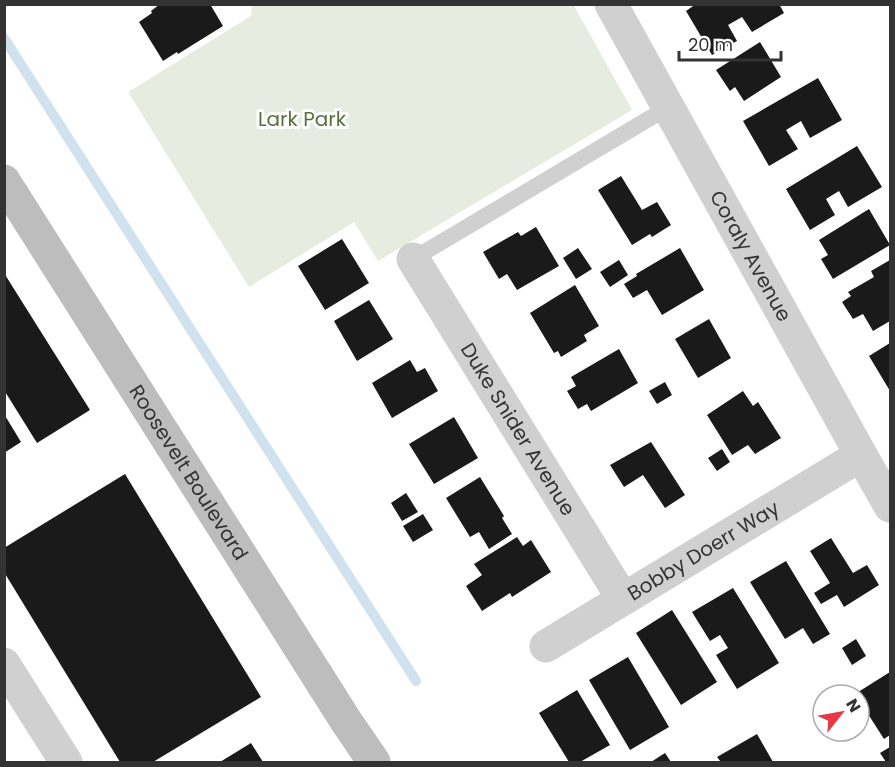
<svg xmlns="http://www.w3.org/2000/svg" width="895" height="767" font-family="Poppins,sans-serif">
  <rect width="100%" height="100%" fill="#fff"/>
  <polygon fill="#e6ecdf" points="573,4 632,110 378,261 354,222 249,287 128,92 251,16 252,5"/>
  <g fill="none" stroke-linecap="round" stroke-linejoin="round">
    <polyline stroke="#cfe2ee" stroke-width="10" points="4,38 416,681"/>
  </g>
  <g fill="#1a1a1a">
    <polygon points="160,4 210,4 223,26 178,54 177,52 163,61 139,22 152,13 151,11"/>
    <polygon points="696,4 779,4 784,13 752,32 742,17 728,25 737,41 712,55 686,11"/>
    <polygon points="760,42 781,77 744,101 735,87 730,91 716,70"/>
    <polygon points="818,78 842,120 810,138 801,121 786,130 798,149 769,166 743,121"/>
    <polygon points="857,146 882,187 848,207 839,191 826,199 835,215 810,230 786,189"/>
    <polygon points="621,176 642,210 657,202 671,225 652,237 650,234 632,245 598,190"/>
    <polygon points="869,209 890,245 833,279 821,259 828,255 819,240"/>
    <polygon points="536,227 559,266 517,290 507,274 499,279 483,252 518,232 521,236"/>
    <polygon points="342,239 369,283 325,310 298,266"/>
    <polygon points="578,248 592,269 576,279 563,258"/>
    <polygon points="680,248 704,290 662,315 647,290 633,298 624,284 637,276 636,274"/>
    <polygon points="619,260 628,275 610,287 600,272"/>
    <polygon points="890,260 890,321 873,331 863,314 853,319 842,302 851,296 848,292 874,277 871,271"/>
    <polygon points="4,273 90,410 37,443 4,390"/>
    <polygon points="575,285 599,326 584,335 587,341 561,357 558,351 554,353 530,313"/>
    <polygon points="369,300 393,339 357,361 334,321"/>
    <polygon points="709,319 731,358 698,378 675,339"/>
    <polygon points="890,343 890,391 869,356"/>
    <polygon points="619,349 638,383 591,411 587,404 578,409 567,391 576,386 571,377"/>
    <polygon points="410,360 417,372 425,368 438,391 392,418 372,383"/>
    <polygon points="665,382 672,395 657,404 649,391"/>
    <polygon points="743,391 753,406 758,402 781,438 755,454 748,445 732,455 707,415"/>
    <polygon points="4,414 21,442 4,453"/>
    <polygon points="454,417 478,458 434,484 409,444"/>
    <polygon points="651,442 685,495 665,508 643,475 624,487 610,465"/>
    <polygon points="722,449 730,462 717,471 708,458"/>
    <polygon points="125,474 261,697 153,762 120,762 4,572 4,548"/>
    <polygon points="480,477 504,516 502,518 512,534 489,549 479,532 470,537 446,498"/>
    <polygon points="406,493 418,512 402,521 391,503"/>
    <polygon points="423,514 433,530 413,542 403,526"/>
    <polygon points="517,537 523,546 531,540 551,572 512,597 510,593 482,611 466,586 482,575 474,564"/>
    <polygon points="831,538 853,573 867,565 879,585 844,607 837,595 821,604 814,593 830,583 810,551"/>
    <polygon points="786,561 830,634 813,644 803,628 785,639 750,582"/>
    <polygon points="733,588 779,663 737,689 716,655 728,648 720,635 710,641 692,612"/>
    <polygon points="672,610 717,682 681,705 636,633"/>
    <polygon points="856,639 866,656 852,665 842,648"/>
    <polygon points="628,657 669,727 630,750 589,680"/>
    <polygon points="890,672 890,735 884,739 859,700 859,695 855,694"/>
    <polygon points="577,690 610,745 580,762 569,762 539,713"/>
    <polygon points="757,734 773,762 721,762 717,757"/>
    <polygon points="251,743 263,762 220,762"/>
    <polygon points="890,747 890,762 886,762 880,753"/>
    <polygon points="665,753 671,762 651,762"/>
  </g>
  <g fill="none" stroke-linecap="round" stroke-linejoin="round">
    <polyline stroke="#d0d0d0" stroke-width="16" points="413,259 667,108"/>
    <g stroke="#d0d0d0" stroke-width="33">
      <path id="s1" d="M611 4 861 455 890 506"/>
      <path id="s2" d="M413 259 623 599"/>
      <path id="s3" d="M546 646 861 455"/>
      <polyline points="4,664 66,762"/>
    </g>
    <path stroke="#bdbdbd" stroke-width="33" id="s4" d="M4 181 346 721 374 762"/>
  </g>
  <g text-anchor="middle" stroke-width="6" stroke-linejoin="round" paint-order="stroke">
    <g font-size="20" fill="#56703f" stroke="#fff">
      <text x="302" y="126">Lark Park</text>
    </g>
    <g font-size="20" fill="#333" stroke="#fff">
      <text dy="7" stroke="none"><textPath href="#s1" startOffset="288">Coraly Avenue</textPath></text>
      <text dy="7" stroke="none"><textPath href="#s2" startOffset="200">Duke Snider Avenue</textPath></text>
      <text dy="7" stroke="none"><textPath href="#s4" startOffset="345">Roosevelt Boulevard</textPath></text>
      <text dy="7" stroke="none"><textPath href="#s3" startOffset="184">Bobby Doerr Way</textPath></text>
    </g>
  </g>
  <rect width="895" height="767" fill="none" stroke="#333333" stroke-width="12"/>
  <g transform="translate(841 713) rotate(59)"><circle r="28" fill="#ffffff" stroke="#adadad" stroke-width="1.5"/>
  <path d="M0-4.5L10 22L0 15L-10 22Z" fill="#e63946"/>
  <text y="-9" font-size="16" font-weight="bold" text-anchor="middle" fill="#333333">N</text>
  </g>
  <path d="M679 51v9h102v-9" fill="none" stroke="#333333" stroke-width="3"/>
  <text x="688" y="51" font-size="18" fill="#333333" stroke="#ffffff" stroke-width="4.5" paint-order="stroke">20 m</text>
</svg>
